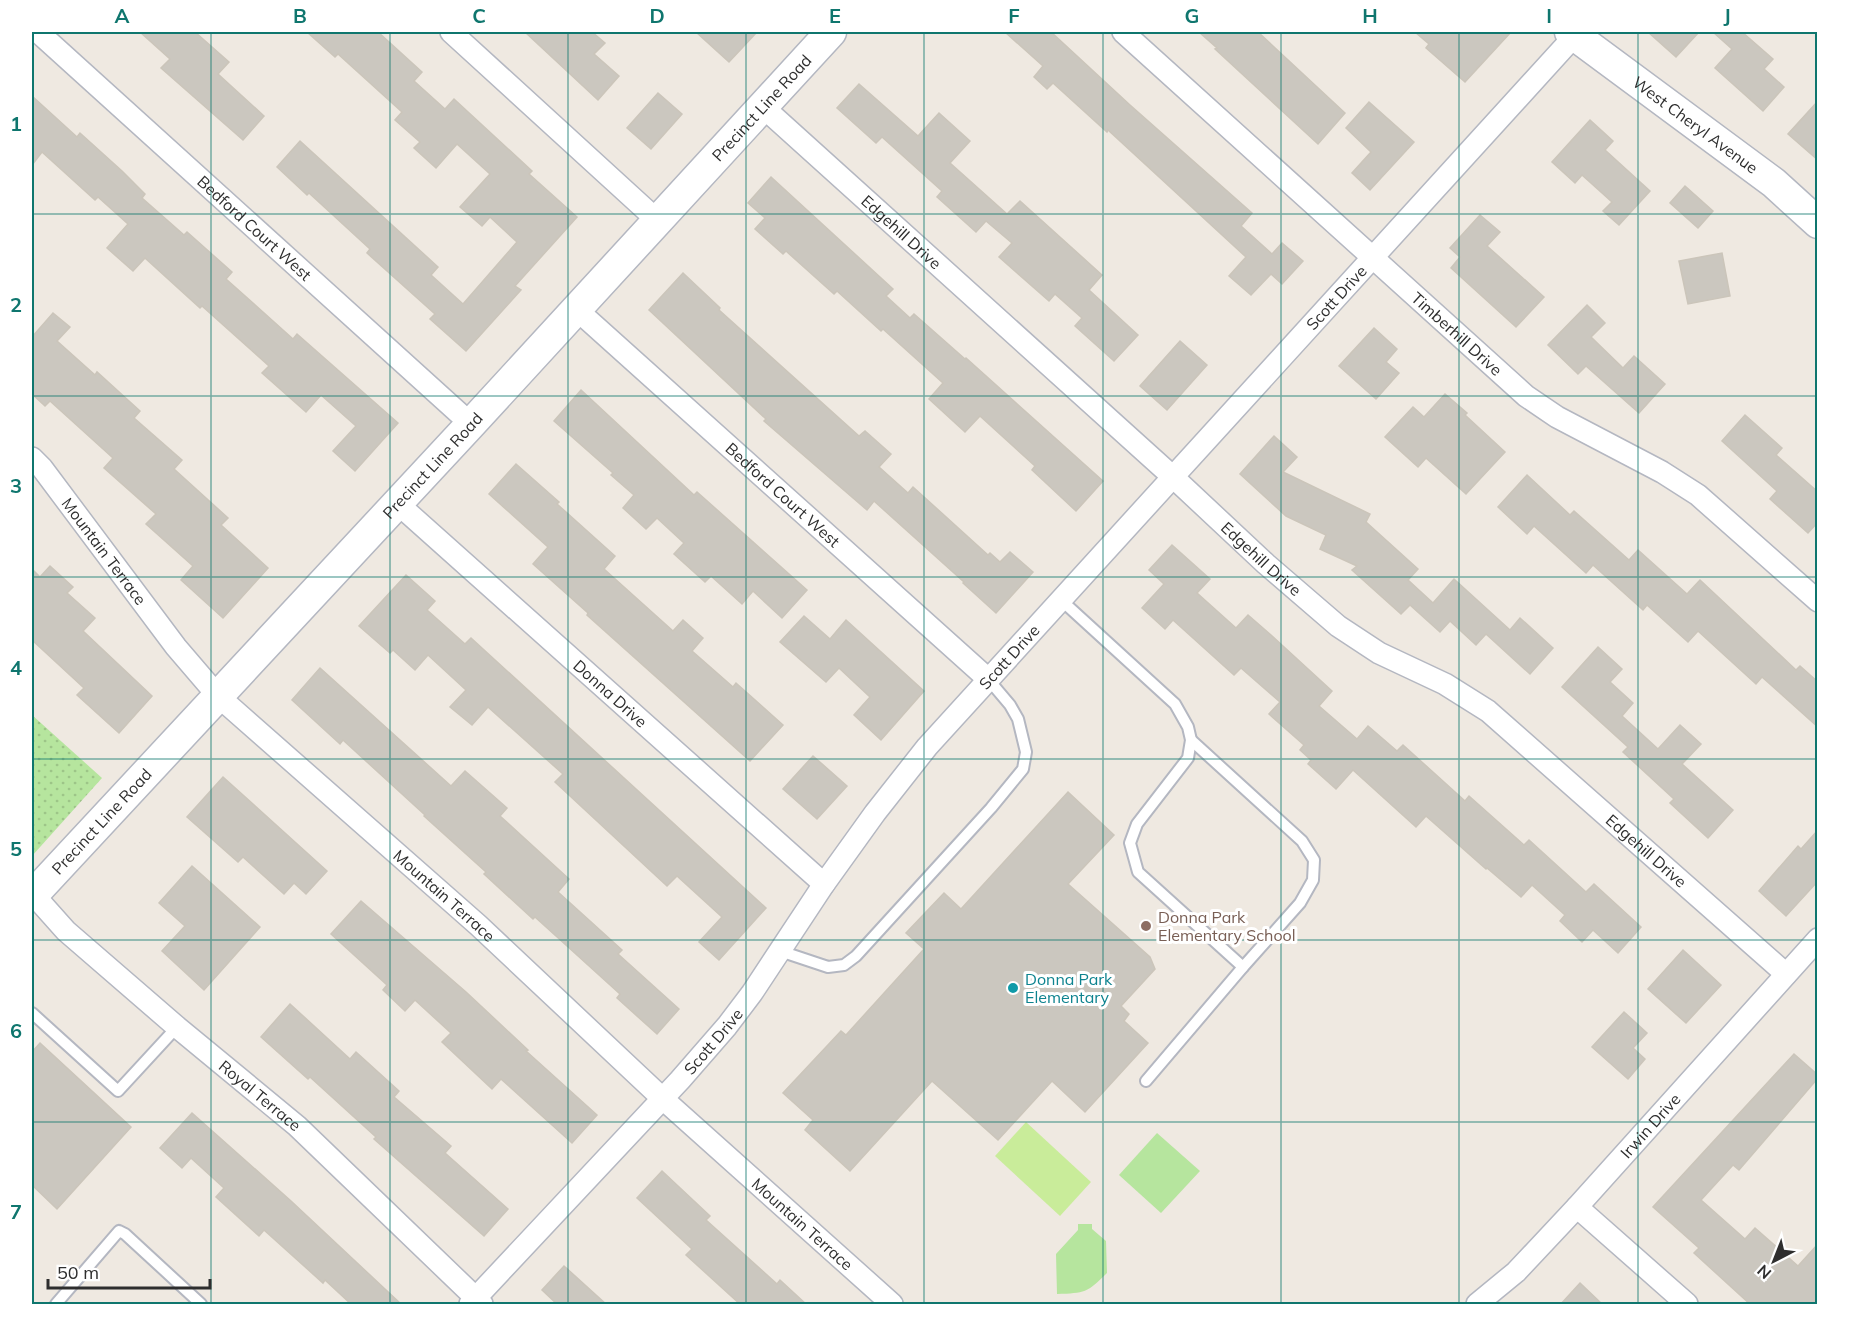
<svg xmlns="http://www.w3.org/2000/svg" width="1849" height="1336" font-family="Mulish,sans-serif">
  <defs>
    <pattern id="grass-dots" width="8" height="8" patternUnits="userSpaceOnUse" patternTransform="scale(1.5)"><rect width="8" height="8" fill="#b6e59e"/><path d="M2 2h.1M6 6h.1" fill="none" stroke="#9dc588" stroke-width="1.8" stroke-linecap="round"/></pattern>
  </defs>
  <rect width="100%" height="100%" fill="#efe9e1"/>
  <polygon fill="url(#grass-dots)" points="32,715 102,778 32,856"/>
  <g fill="#b6e59e">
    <polygon points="1157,1133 1200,1171 1161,1213 1119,1175"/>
    <path d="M1078 1224H1092V1229L1106 1241 1107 1273C1087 1293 1085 1293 1057 1294L1056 1254 1078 1230Z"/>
  </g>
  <polygon fill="#c9ec9a" points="1026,1122 1091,1182 1060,1216 995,1156"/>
  <g fill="#cbc7bf" stroke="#cbc5ba" stroke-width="1.5">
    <polygon points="140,32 195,32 229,62 218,74 264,116 243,140 161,68 170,59"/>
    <polygon points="307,32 378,32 422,72 414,81 445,109 454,99 532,171 529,174 577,217 515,286 521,290 466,351 430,319 435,314 367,253 370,249 309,193 307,195 277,167 300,141 438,267 431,275 463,304 517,242 490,217 482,226 460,207 490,174 457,144 436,168 414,148 420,142 395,120 402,112 338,54 335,57"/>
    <polygon points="525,32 592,32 605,43 594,54 619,76 598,100"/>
    <polygon points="696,32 757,32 729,62"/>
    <polygon points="1005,32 1051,32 1130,105 1252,213 1241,226 1272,254 1282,243 1303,261 1282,284 1271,274 1251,295 1229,276 1246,257 1108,130 1107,132 1053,83 1047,89 1034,77 1043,66"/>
    <polygon points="1199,32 1258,32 1345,113 1318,144 1215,49 1217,48"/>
    <polygon points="1415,32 1511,32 1465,82 1426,48 1429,44"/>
    <polygon points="1648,32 1699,32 1676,57"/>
    <polygon points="1713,32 1742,32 1773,59 1764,69 1784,87 1763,111 1715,68 1732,49"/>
    <polygon points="859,84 918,136 939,113 970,141 950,163 1007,214 1020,201 1102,275 1089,290 1138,335 1114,361 1075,326 1082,318 1055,294 1049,301 999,257 1012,243 986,221 976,232 937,197 942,191 882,137 876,143 837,108"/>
    <polygon points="658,93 682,114 651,149 627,128"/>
    <polygon points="32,96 77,137 80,133 122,171 145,194 142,198 184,235 187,232 232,272 226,279 293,339 297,334 398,423 355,471 333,451 356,426 321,395 306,412 262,373 269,366 202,306 200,308 145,258 133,271 107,248 128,224 98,197 95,200 42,152 32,165"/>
    <polygon points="1818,101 1818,160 1788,134"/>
    <polygon points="1369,102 1414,142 1370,190 1352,173 1371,152 1346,128"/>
    <polygon points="1590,120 1613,141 1605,150 1650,191 1619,225 1603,211 1612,202 1582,175 1575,183 1552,162"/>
    <polygon points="771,177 893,289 886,296 910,318 914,314 965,359 966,358 1103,481 1076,511 1032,470 1035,466 980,416 965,432 929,399 943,383 883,329 881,331 837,291 834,294 786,251 783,254 755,229 765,218 748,203"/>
    <polygon points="1685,186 1713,211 1698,228 1670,203"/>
    <polygon points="1480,215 1500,232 1487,246 1544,297 1516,327 1451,268 1460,257 1450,248"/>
    <polygon points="1722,253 1730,296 1688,304 1679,261"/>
    <polygon points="683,273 720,308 719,310 859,436 865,431 891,454 879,467 908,493 913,487 988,555 990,553 1000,562 1010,552 1033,572 996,613 963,583 964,582 874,501 867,510 764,421 766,419 649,310"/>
    <polygon points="1587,305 1605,323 1591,337 1623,368 1634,356 1665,384 1639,413 1586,366 1578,374 1548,345"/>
    <polygon points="53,313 70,327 57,341 95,375 97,372 140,411 134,418 182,460 174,469 228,518 221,525 268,568 223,618 181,580 193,566 146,524 156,514 104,468 113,458 50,401 45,406 32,394 32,337"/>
    <polygon points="1374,328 1397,349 1386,362 1399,373 1376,399 1339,366"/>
    <polygon points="1180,341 1207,365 1167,410 1140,386"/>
    <polygon points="581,390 694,495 697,492 807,590 782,618 753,591 742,604 711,576 705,582 674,554 684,543 657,518 646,529 623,508 634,495 611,475 613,473 554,421"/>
    <polygon points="1445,394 1467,413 1465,415 1505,452 1466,494 1426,458 1418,467 1385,437 1413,407 1424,417"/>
    <polygon points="1745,415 1782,448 1776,455 1818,492 1818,522 1808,533 1770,499 1777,491 1722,441"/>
    <polygon points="1274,436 1297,457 1283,472 1370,514 1366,522 1418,569 1408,580 1433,603 1454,579 1510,630 1520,618 1553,648 1530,674 1486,634 1476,645 1450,621 1440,632 1410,605 1401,614 1352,570 1357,566 1320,549 1326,535 1286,516 1240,474"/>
    <polygon points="516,464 559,502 557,504 615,556 604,569 673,631 683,620 703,638 692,651 733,687 736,683 783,725 750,761 587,615 588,613 533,564 548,547 489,494"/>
    <polygon points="1527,475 1570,515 1574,511 1629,560 1638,550 1687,594 1700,580 1796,670 1800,666 1818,682 1818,727 1762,677 1756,684 1698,631 1688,642 1647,605 1643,610 1593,565 1586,573 1534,526 1527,534 1498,507"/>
    <polygon points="1172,545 1210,579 1197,593 1236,628 1248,615 1271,635 1332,691 1319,706 1357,739 1368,726 1397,751 1403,745 1465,801 1469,796 1524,845 1529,840 1586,892 1594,884 1641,927 1618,953 1593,930 1582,942 1560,921 1565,915 1532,885 1521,897 1487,868 1486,869 1426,816 1416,827 1353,770 1336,789 1308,764 1311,760 1300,750 1304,745 1269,714 1280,702 1241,668 1234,675 1173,620 1165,629 1142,608 1164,584 1149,570"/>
    <polygon points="50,566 73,587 67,593 95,618 83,631 152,696 119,733 77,695 84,688 32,640 32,569 40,577"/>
    <polygon points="406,575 435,601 427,610 465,644 471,638 766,908 719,960 699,942 722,917 677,876 667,886 555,782 563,774 488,707 472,725 450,707 466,690 428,655 415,670 393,650 390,653 359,626"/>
    <polygon points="804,616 830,639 846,620 924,691 881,740 854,715 870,697 839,668 826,682 780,642"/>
    <polygon points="1598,647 1622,669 1610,682 1633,703 1622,716 1658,749 1680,725 1701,744 1682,764 1733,810 1708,838 1670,803 1674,799 1623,752 1628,747 1562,687"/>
    <polygon points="320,668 451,786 465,771 507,808 500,816 569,879 558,892 622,950 618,954 679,1009 657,1034 617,998 620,994 535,917 533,919 484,874 486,872 424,816 425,815 343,740 340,744 292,700"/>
    <polygon points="813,756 847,786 817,819 783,789"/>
    <polygon points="223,777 327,871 306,894 294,883 284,894 243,857 238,862 187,817"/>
    <polygon points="1068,792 1114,835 1068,884 1150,957 1155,969 1121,1006 1129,1014 1124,1021 1148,1043 1085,1112 1052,1081 998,1140 932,1081 850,1171 805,1130 813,1120 783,1093 841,1031 846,1035 924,949 906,933 944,893 961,909"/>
    <polygon points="1818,830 1818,881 1786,916 1759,891 1798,846 1801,849"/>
    <polygon points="192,866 260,927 204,990 162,951 185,926 159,903"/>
    <polygon points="361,901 466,992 528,1050 526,1051 597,1115 572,1143 501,1079 492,1089 442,1042 451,1033 415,1000 405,1011 383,990 387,985 331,934"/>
    <polygon points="1683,950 1721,985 1686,1023 1648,989"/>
    <polygon points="290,1004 350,1059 356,1052 399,1091 394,1097 451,1146 445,1153 508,1209 484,1236 374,1139 376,1137 310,1077 308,1079 261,1037"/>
    <polygon points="1624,1012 1647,1033 1633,1048 1645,1059 1628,1079 1592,1047"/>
    <polygon points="40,1043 131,1127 57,1209 32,1185 32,1052"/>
    <polygon points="1794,1054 1818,1075 1818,1078 1739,1170 1733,1165 1701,1200 1745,1239 1755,1228 1798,1266 1818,1244 1818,1298 1811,1305 1751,1305 1694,1253 1699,1248 1653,1207"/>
    <polygon points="192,1113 291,1201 402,1305 352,1305 325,1280 323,1283 264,1230 259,1236 216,1197 224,1188 191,1158 182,1168 160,1148"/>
    <polygon points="662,1171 710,1216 706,1220 777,1284 780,1280 807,1305 741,1305 686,1255 692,1249 637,1198"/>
    <polygon points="564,1266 607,1305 558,1305 542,1290"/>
    <polygon points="1580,1283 1603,1305 1560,1305"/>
  </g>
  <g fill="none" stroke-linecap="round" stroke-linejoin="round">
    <defs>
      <g id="lane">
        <polyline points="1060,599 1175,704 1188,727 1191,740 1188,758 1137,824 1130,843 1138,872 1243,967"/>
        <polyline points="780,951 828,967 844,965 856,956 991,808 1023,769 1026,752 1018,719 1010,705 988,679"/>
        <polyline points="32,1013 118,1091 177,1027"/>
        <polyline points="1146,1081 1243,967 1300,903 1313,880 1314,860 1302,841 1191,740"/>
        <polyline points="56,1304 119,1231 125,1234 201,1304"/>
      </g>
      <g id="street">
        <path id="s1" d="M38 32 471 424"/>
        <polyline points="451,32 658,221"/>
        <path id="s2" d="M1123 32 1526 396 1557 417 1662 472 1698 495 1818 601"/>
        <path id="s3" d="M762 106 1173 477 1266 564 1338 626 1379 653 1445 684 1488 711 1786 974"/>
        <path id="s4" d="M576 309 988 679"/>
        <path id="s5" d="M32 458 42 468 176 647 218 696 478 925 663 1099 892 1304"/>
        <path id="s6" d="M397 503 824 884"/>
        <path id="s7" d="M33 894 66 931 177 1027 297 1126 482 1304"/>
        <polyline points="1577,1207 1687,1304"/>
        <path id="s8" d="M470 1304 680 1080 727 1026 752 993 824 884 875 813 927 747 1578 32"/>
        <path id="s9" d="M1477 1304 1516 1272 1577 1207 1818 939"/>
      </g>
      <g id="secondary">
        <path id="s10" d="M1570 32 1774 183 1818 223"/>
        <path id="s11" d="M32 896 471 424 831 32"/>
      </g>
    </defs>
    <use href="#lane" stroke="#b4b7c1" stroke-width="14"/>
    <use href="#street" stroke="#b4b7c1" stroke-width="24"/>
    <use href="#secondary" stroke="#b4b7c1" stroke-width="33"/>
    <use href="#lane" stroke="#fff" stroke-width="10"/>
    <use href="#street" stroke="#fff" stroke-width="21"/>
    <use href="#secondary" stroke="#fff" stroke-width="30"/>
  </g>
  <path fill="none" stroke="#0f766e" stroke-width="1.5" stroke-opacity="0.55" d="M211 32V1304M390 32V1304M568 32V1304M746 32V1304M924 32V1304M1103 32V1304M1281 32V1304M1459 32V1304M1638 32V1304M32 214H1818M32 396H1818M32 577H1818M32 759H1818M32 940H1818M32 1122H1818"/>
  <circle fill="#8d6e63" stroke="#fff" stroke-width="2" cx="1146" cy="926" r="6"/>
  <circle fill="#0f9aa8" stroke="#fff" stroke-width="2" cx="1013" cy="988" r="6"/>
  <g text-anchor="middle" stroke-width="6" stroke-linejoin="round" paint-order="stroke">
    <g font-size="16" fill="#2e2e2e" stroke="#fff">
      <text dy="6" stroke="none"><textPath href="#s11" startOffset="1074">Precinct Line Road</textPath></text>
      <text dy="6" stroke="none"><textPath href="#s10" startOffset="156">West Cheryl Avenue</textPath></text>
      <text dy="6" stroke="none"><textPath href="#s1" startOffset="292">Bedford Court West</textPath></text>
      <text dy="6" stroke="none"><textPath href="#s3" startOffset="188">Edgehill Drive</textPath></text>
      <text dy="6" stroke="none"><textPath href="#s8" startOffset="1330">Scott Drive</textPath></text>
      <text dy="6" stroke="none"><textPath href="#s2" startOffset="450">Timberhill Drive</textPath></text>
      <text dy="6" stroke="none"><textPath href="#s11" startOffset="588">Precinct Line Road</textPath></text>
      <text dy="6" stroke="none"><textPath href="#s4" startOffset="278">Bedford Court West</textPath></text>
      <text dy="6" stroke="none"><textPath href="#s5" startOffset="118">Mountain Terrace</textPath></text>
      <text dy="6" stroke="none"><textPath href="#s3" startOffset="674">Edgehill Drive</textPath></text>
      <text dy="6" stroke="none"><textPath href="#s8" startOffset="844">Scott Drive</textPath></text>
      <text dy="6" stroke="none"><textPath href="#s6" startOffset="286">Donna Drive</textPath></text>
      <text dy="6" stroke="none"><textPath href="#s11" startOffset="102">Precinct Line Road</textPath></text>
      <text dy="6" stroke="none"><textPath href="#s3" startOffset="1160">Edgehill Drive</textPath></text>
      <text dy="6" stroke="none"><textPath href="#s5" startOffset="604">Mountain Terrace</textPath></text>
      <text dy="6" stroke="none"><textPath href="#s8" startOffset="358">Scott Drive</textPath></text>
      <text dy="6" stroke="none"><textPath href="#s7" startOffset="304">Royal Terrace</textPath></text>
      <text dy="6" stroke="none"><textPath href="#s9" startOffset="249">Irwin Drive</textPath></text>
      <text dy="6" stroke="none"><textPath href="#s5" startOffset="1090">Mountain Terrace</textPath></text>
    </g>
    <g font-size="16" fill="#785e54" stroke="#fff" text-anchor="start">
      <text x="1158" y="923">Donna Park<tspan x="1158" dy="18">Elementary School</tspan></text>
    </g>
    <g font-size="16" fill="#0d838f" stroke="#fff" text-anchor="start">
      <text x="1025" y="985">Donna Park<tspan x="1025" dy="18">Elementary</tspan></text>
    </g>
  </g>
  <rect width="1849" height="1336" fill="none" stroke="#ffffff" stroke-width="66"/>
  <g transform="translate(1774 1261) rotate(222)" stroke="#ffffff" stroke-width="4.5" paint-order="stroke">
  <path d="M0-4.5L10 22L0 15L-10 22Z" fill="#2e2e2e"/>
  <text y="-9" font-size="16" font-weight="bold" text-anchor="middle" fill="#2e2e2e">N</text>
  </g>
  <path d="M48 1279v9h162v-9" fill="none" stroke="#2e2e2e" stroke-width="3"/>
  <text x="57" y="1279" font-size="18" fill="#2e2e2e" stroke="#ffffff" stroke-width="4.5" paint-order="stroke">50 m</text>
  <rect x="33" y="33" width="1783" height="1270" fill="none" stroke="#0f766e" stroke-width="2"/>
  <g font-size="20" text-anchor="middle" font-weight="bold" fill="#0f766e">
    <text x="122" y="23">A</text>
    <text x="300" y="23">B</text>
    <text x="479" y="23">C</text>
    <text x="657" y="23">D</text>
    <text x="835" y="23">E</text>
    <text x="1014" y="23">F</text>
    <text x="1192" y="23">G</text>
    <text x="1370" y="23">H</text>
    <text x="1549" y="23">I</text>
    <text x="1727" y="23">J</text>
    <text x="16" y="131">1</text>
    <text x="16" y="312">2</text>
    <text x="16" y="493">3</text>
    <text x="16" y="675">4</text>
    <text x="16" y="856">5</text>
    <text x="16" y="1038">6</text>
    <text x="16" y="1219">7</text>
  </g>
</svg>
